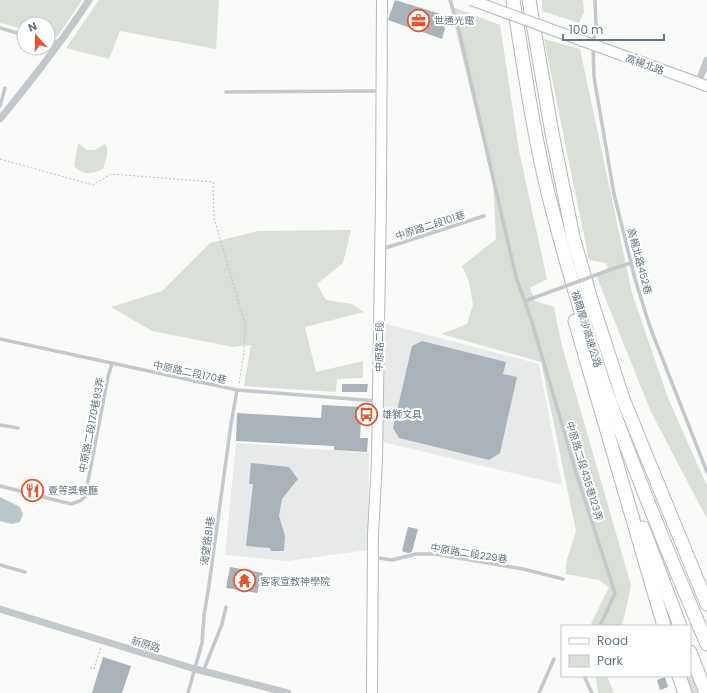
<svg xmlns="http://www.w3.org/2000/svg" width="707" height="693" font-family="Poppins,'Noto Sans TC',sans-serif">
  <rect width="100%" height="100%" fill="#fafaf8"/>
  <g fill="#e8e9e9">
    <polygon points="383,323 539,364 562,485 383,442"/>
    <polygon points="236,443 369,453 368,550 288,561 225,555"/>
  </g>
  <g fill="#dadfd7">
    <polygon points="0,0 82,0 57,37 48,34 48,24 24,24 24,29 0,23"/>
    <polygon points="99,0 219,0 216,49 120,31 109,59 66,48"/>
    <polygon points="542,0 583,0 584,12 579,23 542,11"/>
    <polygon points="450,6 500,25 519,151 547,279 530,288 535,301 554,307 562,346 631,585 625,614 621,626 590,626 609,587 599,580 566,574 566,563 576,531 541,362 441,334 467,324 473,305 469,282 462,266 496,239 493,184"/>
    <polygon points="544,39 580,49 632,293 668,398 707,486 707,519 651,412 596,275 608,268 606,263 589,260"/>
    <path d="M78 143 87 150H95L105 144C110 151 105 161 103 169 92 174 83 176 74 166Z"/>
    <polygon points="351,230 343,263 317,284 326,300 352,304 364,312 305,327 316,372 363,361 363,378 337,379 336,392 244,386 251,345 233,347 152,331 111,307 162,291 210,243 258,231"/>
    <polygon points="690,672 698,693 689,693 684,676 690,676"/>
    <polygon points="596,676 607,676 614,693 598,693"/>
  </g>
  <polygon fill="#bbc7cb" points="0,497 20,507 23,514 20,522 12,524 0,521"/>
  <g fill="#aab3b9">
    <polygon points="395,0 444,15 447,21 442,39 388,20"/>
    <polygon points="422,341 506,362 503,374 517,377 500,453 489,460 399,438 393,428 412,346"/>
    <polygon points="342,384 368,384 367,392 342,392"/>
    <polygon points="322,405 362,407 360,438 368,438 367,452 334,450 334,446 236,441 237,413 321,418"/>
    <polygon points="251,463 289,467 298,479 282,499 279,516 285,536 284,551 271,551 270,548 246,546 253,484 249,484"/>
    <polygon points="408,527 418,529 412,552 408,553 402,551"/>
    <polygon points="230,567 263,573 257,593 226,588"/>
    <polygon points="103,657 131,666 122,693 92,693"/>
    <polygon points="665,677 668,687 660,690 657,680"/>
  </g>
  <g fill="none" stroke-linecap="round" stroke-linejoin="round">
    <defs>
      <g id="secondary">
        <polyline points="583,41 707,86"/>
        <polyline points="372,693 373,534 377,461 381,198 382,0"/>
      </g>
      <g id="highway">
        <path d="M513 0C524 66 533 132 549 197 565 259 583 321 603 382 634 471 670 558 707 644"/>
        <polyline points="529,0 552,133 573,237 592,303 623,399 707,604"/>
        <polyline points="575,321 664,626"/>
        <polyline points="643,528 680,626"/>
        <polyline points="690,652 706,693"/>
        <polyline points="679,676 685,693"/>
      </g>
    </defs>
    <use href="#secondary" stroke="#b3babf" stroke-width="12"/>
    <use href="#highway" stroke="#b4b9bd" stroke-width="15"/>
    <g stroke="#bbbfc2" stroke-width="1" stroke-dasharray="2 2" stroke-linecap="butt">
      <polyline points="0,159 93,185 111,174 213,182 214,218 245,324 244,353 239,384"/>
      <polyline points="90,668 94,669 101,647"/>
    </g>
    <g stroke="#c3c8cc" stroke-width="3.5">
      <polyline points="450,0 457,22 516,277 531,319 578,479 615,593 600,626"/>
      <polyline points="595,0 596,25 593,45 594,77 614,194 635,279 650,327 707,472"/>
      <polyline points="0,28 24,35"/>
      <polyline points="48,40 60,42"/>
      <polyline points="226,92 381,91"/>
      <polyline points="0,106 5,88"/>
      <polyline points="382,249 484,216"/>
      <polyline points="615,268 631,263"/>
      <polyline points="0,339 237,390 377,401"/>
      <polyline points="0,425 18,428"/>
      <polyline points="0,486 71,504 80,501 85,497 108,377 112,363"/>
      <polyline points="373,557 392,560 416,554 435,554 523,569 563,579"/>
      <polyline points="0,565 25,572"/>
      <polyline points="203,672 222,624 226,607"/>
      <polyline points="584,676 592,693"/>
      <polyline points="188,693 202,643 204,616 209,585 231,424 237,390"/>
      <polyline points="539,693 554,659"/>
    </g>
    <g stroke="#c3c8cc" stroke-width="7">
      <polyline points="698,83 707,60"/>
      <path d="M0 119C31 81 62 42 89 0"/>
      <polyline points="0,609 195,669 288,693"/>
    </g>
    <use href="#secondary" stroke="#fff" stroke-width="10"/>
    <use href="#highway" stroke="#fff" stroke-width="13"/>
    <defs>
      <polyline id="secondary-bridge" points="471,0 583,41"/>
    </defs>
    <use href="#secondary-bridge" stroke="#b3babf" stroke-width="12" stroke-linecap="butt"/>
    <polyline stroke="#c3c8cc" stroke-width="3.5" points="525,301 615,268"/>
    <use href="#secondary-bridge" stroke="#fff" stroke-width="10"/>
  </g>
  <defs>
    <symbol id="office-ring" viewBox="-11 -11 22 22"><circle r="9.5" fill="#fff" stroke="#e4572e" stroke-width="1.5"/><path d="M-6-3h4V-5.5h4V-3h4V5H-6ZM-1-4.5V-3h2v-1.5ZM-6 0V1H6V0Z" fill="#e4572e"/></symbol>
    <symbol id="bus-ring" viewBox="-11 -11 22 22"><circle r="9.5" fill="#fff" stroke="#e4572e" stroke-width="1.5"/><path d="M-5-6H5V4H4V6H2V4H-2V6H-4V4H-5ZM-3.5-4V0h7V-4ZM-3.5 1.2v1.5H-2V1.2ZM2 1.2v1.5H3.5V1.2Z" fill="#e4572e"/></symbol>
    <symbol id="restaurant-ring" viewBox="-11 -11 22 22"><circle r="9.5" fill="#fff" stroke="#e4572e" stroke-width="1.5"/><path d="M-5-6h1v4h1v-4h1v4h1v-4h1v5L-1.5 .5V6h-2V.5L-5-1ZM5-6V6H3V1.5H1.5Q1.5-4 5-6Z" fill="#e4572e"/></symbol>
    <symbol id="temple-ring" viewBox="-11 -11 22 22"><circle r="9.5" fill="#fff" stroke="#e4572e" stroke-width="1.5"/><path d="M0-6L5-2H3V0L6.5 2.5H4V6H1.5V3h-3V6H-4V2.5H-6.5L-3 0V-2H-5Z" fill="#e4572e"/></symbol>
  </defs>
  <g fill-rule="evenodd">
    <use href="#office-ring" x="406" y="8" width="25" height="25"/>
    <use href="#bus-ring" x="354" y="402" width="25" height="25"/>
    <use href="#restaurant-ring" x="20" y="478" width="25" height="25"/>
    <use href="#temple-ring" x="232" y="568" width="25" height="25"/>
  </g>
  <g text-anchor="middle" stroke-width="4" stroke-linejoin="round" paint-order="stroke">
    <g font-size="10" fill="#657683" stroke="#fff" text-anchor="start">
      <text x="434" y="24">世通光電</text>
      <text x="382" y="418">雄獅文具</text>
      <text x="48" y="494">壹等獎餐廳</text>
      <text x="260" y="585">客家宣教神學院</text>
    </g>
    <g font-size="10" fill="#657683" stroke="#fff">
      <text transform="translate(645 64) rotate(20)" y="4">高楊北路</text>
      <text transform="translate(430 225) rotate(-18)" y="4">中原路二段101巷</text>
      <text transform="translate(640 261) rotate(75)" y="4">高楊北路452巷</text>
      <text transform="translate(587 329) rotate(73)" y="4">福爾摩沙高速公路</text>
      <text transform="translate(379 347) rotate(-89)" y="4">中原路二段</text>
      <text transform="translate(190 372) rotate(12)" y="4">中原路二段170巷</text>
      <text transform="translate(91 425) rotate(-79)" y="4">中原路二段170巷93弄</text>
      <text transform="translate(585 471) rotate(73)" y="4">中原路二段435巷123弄</text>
      <text transform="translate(207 541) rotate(-82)" y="4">渴望路81巷</text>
      <text transform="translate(469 553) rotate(9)" y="4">中原路二段229巷</text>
      <text transform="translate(146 644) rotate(17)" y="4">新原路</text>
    </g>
  </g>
  <rect x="561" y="625" width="130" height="52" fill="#ffffff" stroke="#c1c8cd"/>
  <rect x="569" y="638" width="20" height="6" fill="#ffffff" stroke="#c1c8cd"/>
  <text x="597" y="645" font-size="12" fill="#657683">Road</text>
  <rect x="569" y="655" width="20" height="12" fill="#dadfd7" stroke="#c1c8cd"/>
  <text x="597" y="665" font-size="12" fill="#657683">Park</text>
  <g transform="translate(36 36) rotate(339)"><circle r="19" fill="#ffffff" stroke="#c1c8cd"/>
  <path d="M0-3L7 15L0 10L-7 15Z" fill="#e4572e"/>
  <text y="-6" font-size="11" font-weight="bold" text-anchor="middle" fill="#657683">N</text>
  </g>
  <path d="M563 34v6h101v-6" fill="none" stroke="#657683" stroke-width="2"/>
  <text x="569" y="34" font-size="12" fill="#657683" stroke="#ffffff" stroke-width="3" paint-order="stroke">100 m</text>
</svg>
